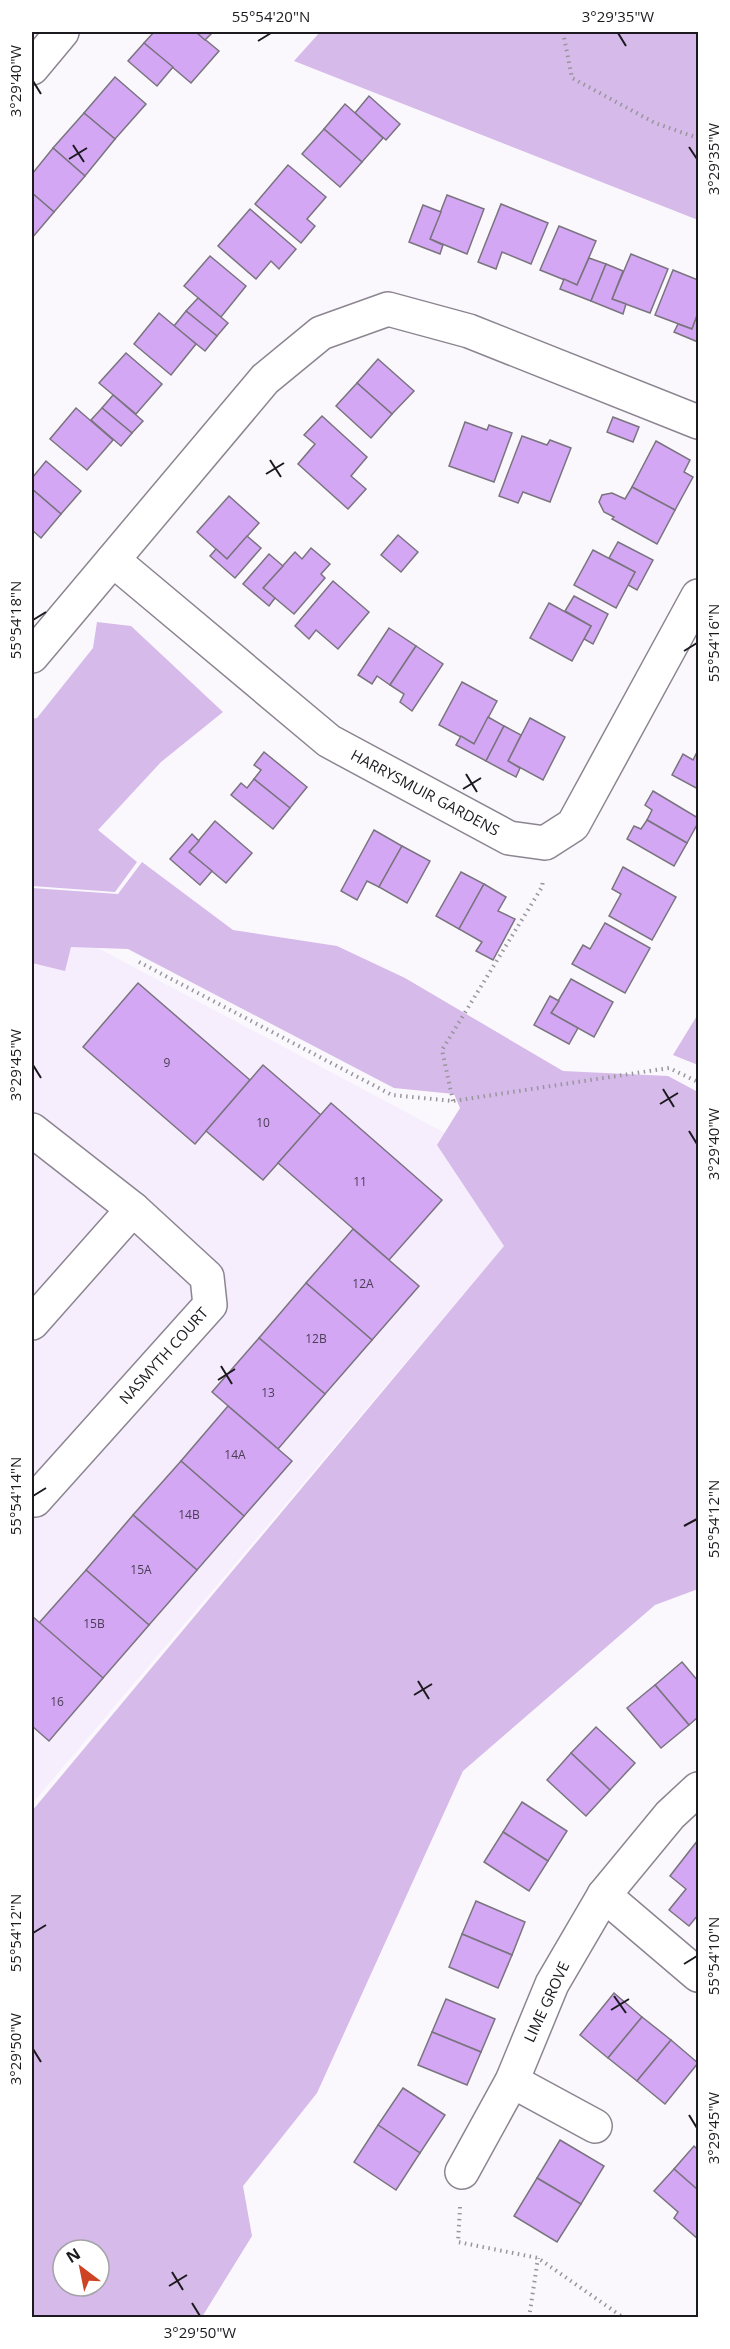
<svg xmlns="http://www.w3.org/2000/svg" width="730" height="2349" font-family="'Open Sans',sans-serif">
  <rect width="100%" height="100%" fill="#fbf8fd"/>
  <polygon fill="#f6eefd" points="32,923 53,924 556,1192 504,1246 32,1804"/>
  <g fill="#d5baea" fill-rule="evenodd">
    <polygon points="320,32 698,32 698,220 294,61"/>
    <polygon points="97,622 131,626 223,712 161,762 98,830 137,862 115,892 32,886 32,719 37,718 93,648"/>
    <path d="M142 862 233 930 337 946 405 978 563 1071 668 1076 698 1092V1589L655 1605 463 1771 317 2093 243 2186 252 2236 202 2317H32V1811L504 1246 437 1145 460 1108 454 1094 394 1088 128 949 71 947 65 971 32 963V888L118 894ZM63 2250H99V2286H63Z"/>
    <polygon points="698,1014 698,1065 673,1055"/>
  </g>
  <g fill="#d3a7f4" stroke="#7a747f" stroke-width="1.5">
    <polygon points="154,32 196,32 219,51 191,83 144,43"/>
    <polygon points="196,32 213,32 205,40"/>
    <polygon points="144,43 173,67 157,86 128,61"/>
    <polygon points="115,77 146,104 115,139 84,113"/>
    <polygon points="369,96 400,124 386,140 355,113"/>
    <polygon points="345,104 383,138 362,162 324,129"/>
    <polygon points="84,113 115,139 85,176 53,148"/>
    <polygon points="324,129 362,162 340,187 302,154"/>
    <polygon points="53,148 85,176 54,212 32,193 32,174"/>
    <polygon points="288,165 326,197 307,219 315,226 301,243 255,204"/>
    <polygon points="32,193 54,212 32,238"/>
    <polygon points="447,195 484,209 467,254 430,239"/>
    <polygon points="501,204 548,223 531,264 502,252 496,269 478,262"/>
    <polygon points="423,205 441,212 430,239 443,245 440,254 409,242"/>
    <polygon points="250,209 296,249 279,269 271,261 256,279 218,246"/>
    <polygon points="559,226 596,241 577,285 540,270"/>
    <polygon points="631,254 668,269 650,313 612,299"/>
    <polygon points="210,256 246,286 221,317 184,286"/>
    <polygon points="589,258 606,264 591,301 560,289 564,279 577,285"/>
    <polygon points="606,264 623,271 612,299 626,304 623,314 591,301"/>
    <polygon points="673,270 698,280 698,313 692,329 655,315"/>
    <polygon points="198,298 228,323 217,336 186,311"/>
    <polygon points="186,311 217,336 205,351 174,326"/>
    <polygon points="159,313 196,344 171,375 134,344"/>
    <polygon points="698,313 698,342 674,332 678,324 692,329"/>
    <polygon points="126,353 162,384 136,414 99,383"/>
    <polygon points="378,359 414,391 392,414 357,383"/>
    <polygon points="357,383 392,414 371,438 336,406"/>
    <polygon points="113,395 143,421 132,433 102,408"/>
    <polygon points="76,408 113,440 87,470 50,439"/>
    <polygon points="102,408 132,433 121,446 91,420"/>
    <polygon points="322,416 367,457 351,476 366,489 348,509 298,464 315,444 304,435"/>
    <polygon points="613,417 639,427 633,442 607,432"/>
    <polygon points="465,422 487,430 489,425 512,433 494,482 449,466"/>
    <polygon points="522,436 547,445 550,440 571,448 550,502 523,492 518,503 499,496"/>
    <polygon points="656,441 690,460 684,472 693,477 675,510 632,487"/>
    <polygon points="46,461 81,491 61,514 32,489 32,478"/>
    <polygon points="632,487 675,510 657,544 612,519 614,517 604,512 599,502 602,495 612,493 625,499"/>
    <polygon points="32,489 61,514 41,538 32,530"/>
    <polygon points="229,496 259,523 227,559 197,532"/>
    <polygon points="398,535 418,552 401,572 381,555"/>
    <polygon points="247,536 261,548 235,578 210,556 216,549 227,559"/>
    <polygon points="618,542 653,560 637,590 628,585 635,572 609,558"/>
    <polygon points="311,548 330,564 321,574 325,578 294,614 263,588 295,552 302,559"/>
    <polygon points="593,550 635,572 616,608 574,585"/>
    <polygon points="269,554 283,566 263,588 275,598 269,606 243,584"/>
    <polygon points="333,581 369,612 338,649 316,630 309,639 295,626"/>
    <polygon points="574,596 608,614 593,644 584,639 591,626 565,611"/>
    <polygon points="549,603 591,626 572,661 530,638"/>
    <polygon points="389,628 416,646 390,685 377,676 372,684 358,675"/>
    <polygon points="416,646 443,664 412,711 400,702 404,694 390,685"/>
    <polygon points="462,682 497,701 474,744 439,725"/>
    <polygon points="488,717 504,726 486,761 456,745 461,736 474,744"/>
    <polygon points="530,718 565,737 543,780 508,761"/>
    <polygon points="504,726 521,735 508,761 520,768 516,777 486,761"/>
    <polygon points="698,750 698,789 672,775 683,754 693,760"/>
    <polygon points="264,752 307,787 290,808 254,779 261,770 254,765"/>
    <polygon points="254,779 290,808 273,829 231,795 241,783 247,788"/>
    <polygon points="653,791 698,818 698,823 687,843 647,820 652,810 645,805"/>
    <polygon points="647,820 687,843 674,866 627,839 634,826 641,829"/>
    <polygon points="215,821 252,853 226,883 189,852"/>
    <polygon points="374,830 402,846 379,887 367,881 357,900 341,891"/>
    <polygon points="192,834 199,841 189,852 212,871 200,885 170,859"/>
    <polygon points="402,846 430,861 407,903 379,887"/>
    <polygon points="623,867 676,897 652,940 609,916 621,894 612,889"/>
    <polygon points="461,872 484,884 459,929 436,916"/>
    <polygon points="484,884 506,897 498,911 515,919 493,960 476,951 482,942 459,929"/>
    <polygon points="605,923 650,948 625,993 572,964 583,945 590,949"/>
    <polygon points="571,979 613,1002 594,1037 551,1013"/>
    <polygon points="138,983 250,1080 195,1144 83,1047"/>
    <polygon points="550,996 559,1001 551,1013 578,1028 569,1044 534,1025"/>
    <polygon points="263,1065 321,1115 263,1180 206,1131"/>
    <polygon points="331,1103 442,1200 389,1260 278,1163"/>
    <polygon points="353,1229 419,1286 372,1340 306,1283"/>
    <polygon points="306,1283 372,1340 325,1394 259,1338"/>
    <polygon points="259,1338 325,1394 278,1449 212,1392"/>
    <polygon points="228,1406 292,1461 244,1516 181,1461"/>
    <polygon points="181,1461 244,1516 197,1570 133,1515"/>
    <polygon points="133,1515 197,1570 149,1625 86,1570"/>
    <polygon points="86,1570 149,1625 103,1678 39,1623"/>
    <polygon points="32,1616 103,1678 49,1741 32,1726"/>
    <polygon points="682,1662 698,1681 698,1717 689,1725 655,1685"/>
    <polygon points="655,1685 689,1725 661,1748 627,1708"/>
    <polygon points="596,1727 635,1763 610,1790 571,1753"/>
    <polygon points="571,1753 610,1790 586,1816 547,1780"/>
    <polygon points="522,1802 567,1831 548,1861 503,1832"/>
    <polygon points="503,1832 548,1861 529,1891 484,1862"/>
    <polygon points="698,1840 698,1915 689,1926 669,1910 686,1889 670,1876"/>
    <polygon points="476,1901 525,1922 512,1955 462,1934"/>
    <polygon points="462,1934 512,1955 498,1988 449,1967"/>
    <polygon points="614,1993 642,2017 608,2058 580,2035"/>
    <polygon points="446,1999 495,2019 481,2052 432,2032"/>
    <polygon points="642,2017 671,2040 637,2081 608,2058"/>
    <polygon points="432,2032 481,2052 467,2085 418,2065"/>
    <polygon points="671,2040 698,2063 665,2104 637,2081"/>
    <polygon points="403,2088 445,2115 420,2153 378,2125"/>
    <polygon points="378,2125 420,2153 396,2190 354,2162"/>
    <polygon points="560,2140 604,2166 581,2204 537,2178"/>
    <polygon points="694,2146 698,2150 698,2190 674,2169"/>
    <polygon points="674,2169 698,2190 698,2239 674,2218 678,2212 654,2191"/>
    <polygon points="537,2178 581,2204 557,2242 514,2216"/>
  </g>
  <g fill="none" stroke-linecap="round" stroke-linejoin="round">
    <defs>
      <g id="minor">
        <polyline points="32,68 62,32"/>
        <polyline points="113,560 329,741 509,838 545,843 573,825 698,596"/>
        <polyline points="32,656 265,379 321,333 388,309 469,331 698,422"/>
        <polyline points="32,1130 133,1209"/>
        <polyline points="32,1323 133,1209 207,1277 210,1305 35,1500 32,1500"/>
        <polyline points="604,1895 698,1975"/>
        <polyline points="512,2081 595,2126"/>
        <polyline points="462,2172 512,2081 552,1984 604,1895 670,1815 698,1789"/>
      </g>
    </defs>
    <use href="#minor" stroke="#8c8591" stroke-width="36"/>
    <g stroke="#99969b" stroke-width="4" stroke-dasharray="1.5 4.5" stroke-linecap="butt">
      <polyline points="563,32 572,78 655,123 698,138"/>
      <polyline points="139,962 392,1095 453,1101 669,1068 698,1082"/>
      <polyline points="453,1101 442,1050 542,887 543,880"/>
      <polyline points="460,2207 458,2242 538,2258 624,2318"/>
      <polyline points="529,2318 538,2258"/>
    </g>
    <use href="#minor" stroke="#fff" stroke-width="33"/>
  </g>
  <path fill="none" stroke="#1c1a1e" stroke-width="2" d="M618 33 626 46M258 41 271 33M33 81 41 94M73 145 84 162M689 147 697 159M69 159 87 148M270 460 281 477M266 474 284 463M33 620 46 612M684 651 697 643M466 774 477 792M463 789 481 778M33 1065 41 1078M663 1089 674 1107M660 1104 678 1093M689 1131 697 1144M221 1366 232 1384M218 1380 235 1369M33 1496 46 1488M684 1526 697 1519M418 1681 429 1699M414 1695 432 1684M33 1933 46 1925M684 1964 697 1956M614 1996 626 2013M611 2010 629 1999M33 2049 41 2062M689 2115 697 2128M172 2272 183 2290M169 2286 187 2275M192 2303 200 2316"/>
  <g text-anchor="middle" stroke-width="4.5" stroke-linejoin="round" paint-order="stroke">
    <g font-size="12" fill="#4a3d54">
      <text x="167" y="1067">9</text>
      <text x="263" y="1127">10</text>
      <text x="360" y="1186">11</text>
      <text x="363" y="1288">12A</text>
      <text x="316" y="1343">12B</text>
      <text x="268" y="1397">13</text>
      <text x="235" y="1459">14A</text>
      <text x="189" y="1519">14B</text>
      <text x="141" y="1574">15A</text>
      <text x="94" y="1628">15B</text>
      <text x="57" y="1706">16</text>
    </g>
    <g font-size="15" fill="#1c1a1e" stroke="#fff">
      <text transform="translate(425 793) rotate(28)" y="5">HARRYSMUIR GARDENS</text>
      <text transform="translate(164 1356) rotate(-48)" y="5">NASMYTH COURT</text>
      <text transform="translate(547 2002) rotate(-65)" y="5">LIME GROVE</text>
    </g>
  </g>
  <rect width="730" height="2349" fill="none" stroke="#ffffff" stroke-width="66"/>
  <g transform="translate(81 2268) rotate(328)"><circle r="28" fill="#ffffff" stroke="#a4a3a5" stroke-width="1.5"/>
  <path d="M0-4.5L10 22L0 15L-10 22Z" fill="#cd4323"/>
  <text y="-9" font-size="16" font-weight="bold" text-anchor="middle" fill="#1c1a1e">N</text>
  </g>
  <rect x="33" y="33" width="664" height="2283" fill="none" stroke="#1c1a1e" stroke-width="2"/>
  <g font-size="15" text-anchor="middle" fill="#1c1a1e">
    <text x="271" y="22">55°54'20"N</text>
    <text x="618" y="22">3°29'35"W</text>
    <text transform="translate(16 81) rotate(-90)" y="5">3°29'40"W</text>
    <text transform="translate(714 159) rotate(-90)" y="5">3°29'35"W</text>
    <text transform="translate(16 620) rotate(-90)" y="5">55°54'18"N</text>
    <text transform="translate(714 643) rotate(-90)" y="5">55°54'16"N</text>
    <text transform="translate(16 1065) rotate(-90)" y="5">3°29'45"W</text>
    <text transform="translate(714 1144) rotate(-90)" y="5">3°29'40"W</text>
    <text transform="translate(16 1496) rotate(-90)" y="5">55°54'14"N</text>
    <text transform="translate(714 1519) rotate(-90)" y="5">55°54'12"N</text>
    <text transform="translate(16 1933) rotate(-90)" y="5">55°54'12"N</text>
    <text transform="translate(714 1956) rotate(-90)" y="5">55°54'10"N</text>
    <text transform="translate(16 2049) rotate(-90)" y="5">3°29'50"W</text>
    <text transform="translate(714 2128) rotate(-90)" y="5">3°29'45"W</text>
    <text x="200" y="2338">3°29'50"W</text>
  </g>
</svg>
